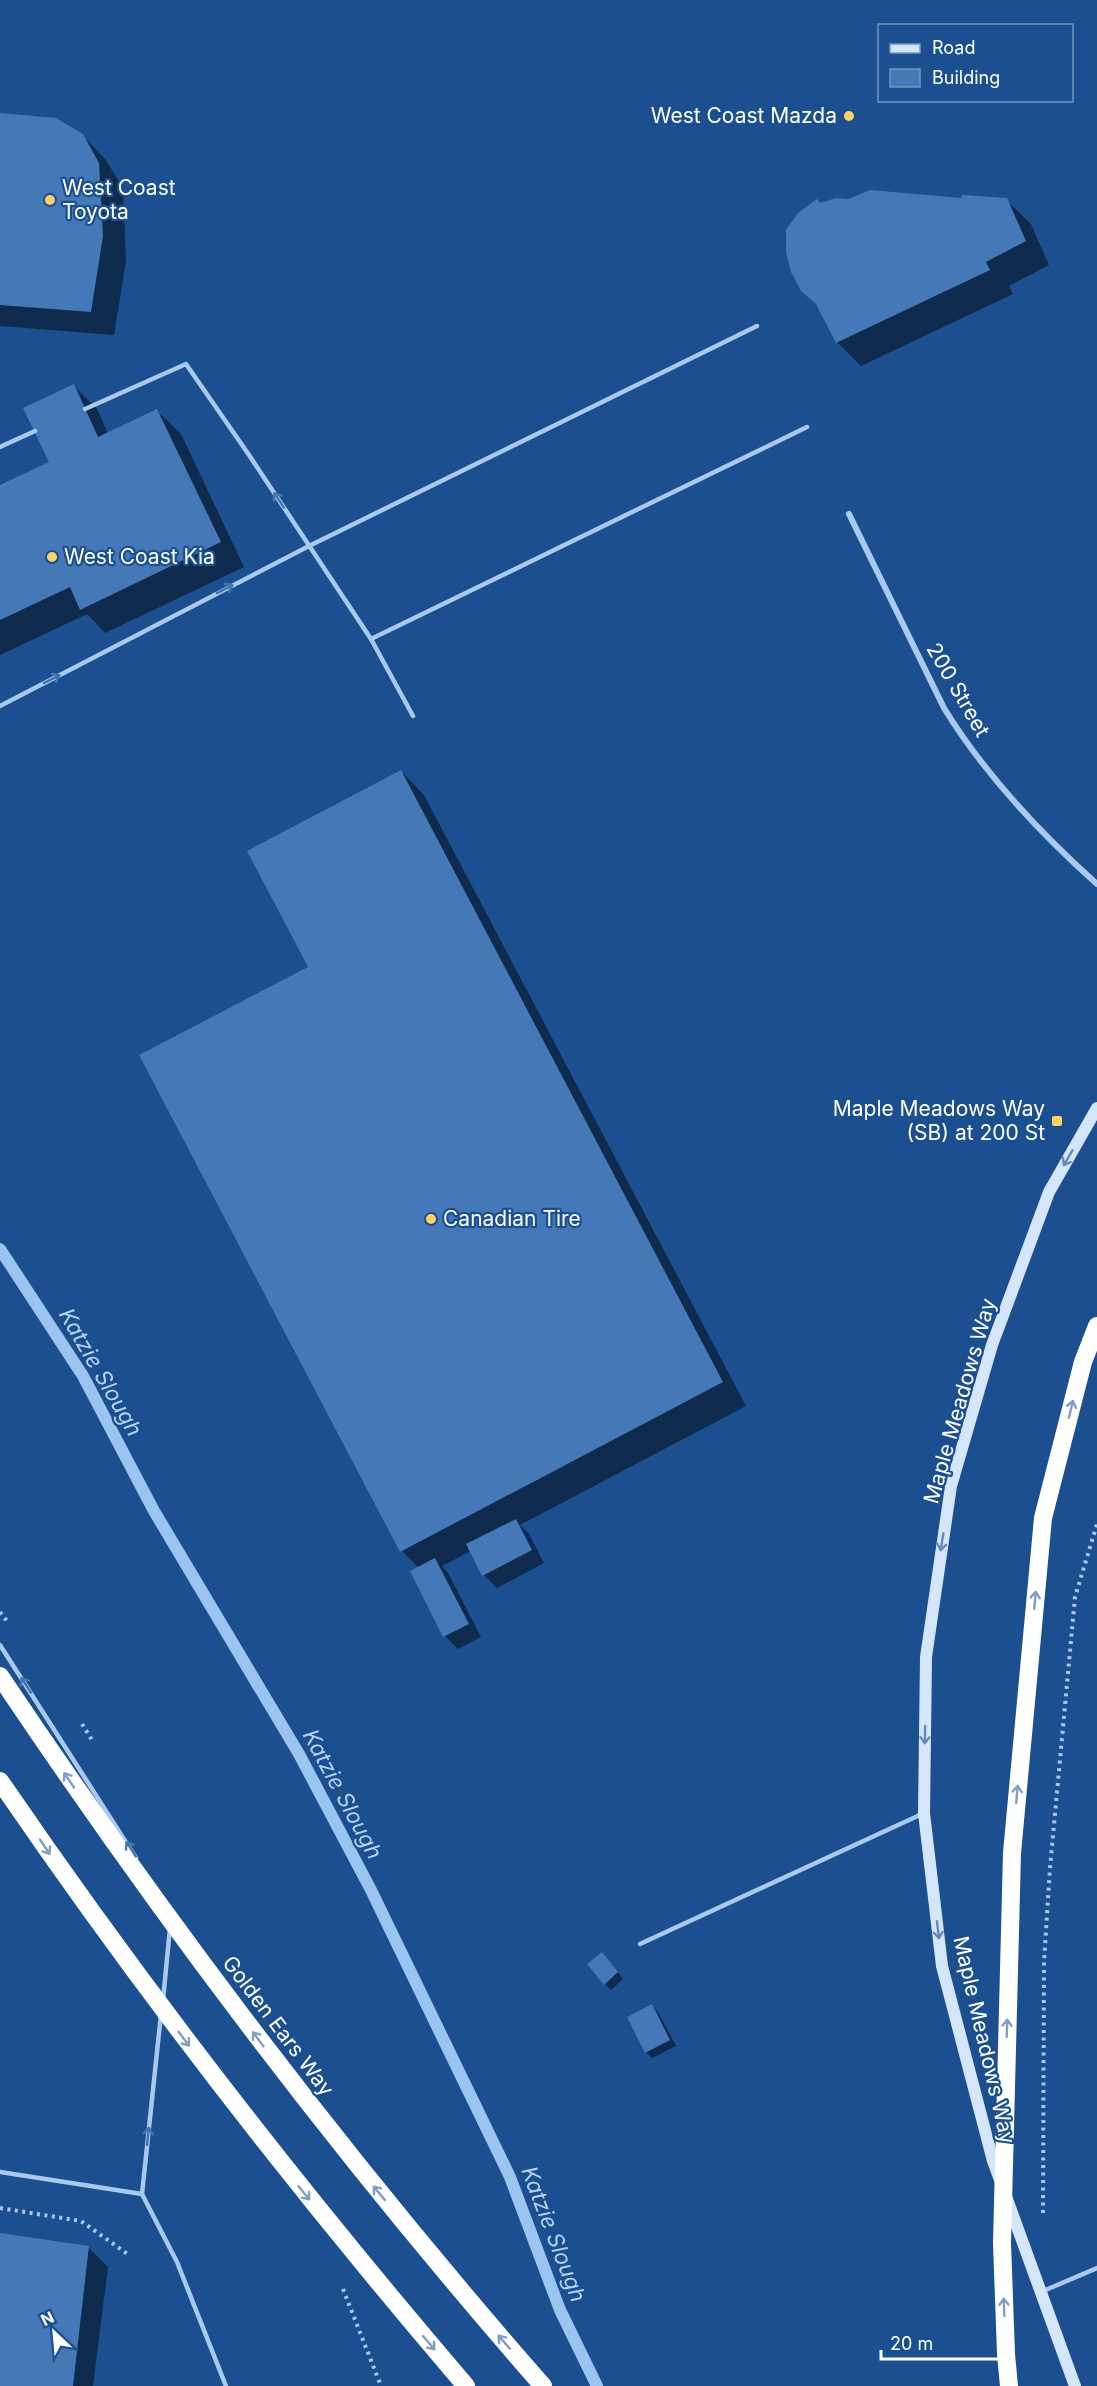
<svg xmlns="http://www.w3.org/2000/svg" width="1097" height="2386" font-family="Inter,sans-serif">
  <rect width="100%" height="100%" fill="#1b4f8f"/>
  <g fill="#0007">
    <polygon points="0,115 82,135 106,160 123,188 126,261 114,335 0,326"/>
    <polygon points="962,200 1006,200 1031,224 1049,265 1009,286 1013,294 861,366 837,342 819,307 802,290 820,205"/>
    <polygon points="73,385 97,409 108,434 157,411 181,434 244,567 105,633 87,614 0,655 0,487 51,462"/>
    <polygon points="401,771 424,795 746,1406 520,1525 529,1534 544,1563 497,1588 484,1575 471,1551 442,1566 448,1573 481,1637 458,1649 445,1636 412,1572 419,1568 402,1551 141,1056 310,967"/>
    <polygon points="608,1960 623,1979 611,1990 605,1984"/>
    <polygon points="652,2006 658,2012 676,2046 652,2058 646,2052"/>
    <polygon points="0,2234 89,2248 108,2267 93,2386 0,2386"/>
  </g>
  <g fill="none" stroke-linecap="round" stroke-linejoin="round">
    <polyline stroke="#9cc4f0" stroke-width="12" points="0,1249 83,1376 154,1511 299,1754 371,1890 510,2177 560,2310 597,2386"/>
  </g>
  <g fill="#4478b7">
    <polygon points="0,113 56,118 83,134 99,163 103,236 91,312 0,305"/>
    <polygon points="870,190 961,198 962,195 1007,198 1026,241 986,262 990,270 836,343 816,304 801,291 791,272 786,252 786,230 798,213 817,199 820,203 836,198 848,199"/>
    <polygon points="74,384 98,437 157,409 221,542 80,610 70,587 0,620 0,485 49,462 23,408"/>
    <polygon points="401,770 723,1382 400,1552 139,1055 308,967 247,851"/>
    <polygon points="516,1519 532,1550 482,1576 466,1544"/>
    <polygon points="435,1558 469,1624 443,1637 410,1571"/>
    <polygon points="602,1952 618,1972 604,1985 587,1964"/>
    <polygon points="652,2004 670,2040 645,2053 627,2017"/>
    <polygon points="0,2233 89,2246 73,2386 0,2386"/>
  </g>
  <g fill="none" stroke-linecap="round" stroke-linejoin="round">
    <g stroke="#a9c9ee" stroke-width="4" stroke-dasharray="3 4.5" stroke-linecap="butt">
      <polyline points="0,1612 7,1621"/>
      <polyline points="82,1724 92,1740"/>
      <polyline points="0,2208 81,2221 129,2255"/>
      <polyline points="1043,2213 1044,1962 1050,1868 1075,1597 1097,1524"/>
      <polyline points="343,2289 381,2386"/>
    </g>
    <g stroke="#a9c9ee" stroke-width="4.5">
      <polyline points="85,409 186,364 249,455 371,639 413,716"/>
      <polyline points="0,447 35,431"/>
      <polyline points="371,639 807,427"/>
      <polyline points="0,706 309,546 757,326"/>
      <polyline points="0,1645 136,1858"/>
      <polyline points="640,1944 922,1814"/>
      <polyline points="163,2000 170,1928"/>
      <polyline points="161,2014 142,2194 177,2262 226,2386"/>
      <polyline points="0,2172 142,2194"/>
      <polyline points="1041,2292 1097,2268"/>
    </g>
    <path stroke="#a9c9ee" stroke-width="6" d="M849 514 944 708C985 775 1039 832 1097 884"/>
    <g stroke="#d6e6fa" stroke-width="12">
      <polyline points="1000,2180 993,2161 942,1966 924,1813 926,1657 951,1486 992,1345 1049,1192 1097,1108"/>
      <polyline points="1007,2199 1075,2386"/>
    </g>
    <g stroke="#fff" stroke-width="18">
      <path d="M0 1676C166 1924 346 2161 543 2386"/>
      <path d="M0 1781C144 1992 300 2192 466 2386"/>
      <polyline points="1009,2386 1006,2354 1002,2243 1012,1853 1043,1518 1083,1362 1097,1326"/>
    </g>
  </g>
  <defs><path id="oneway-shaft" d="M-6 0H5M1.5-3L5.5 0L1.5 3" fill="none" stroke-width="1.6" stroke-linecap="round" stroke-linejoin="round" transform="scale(1.5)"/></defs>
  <g stroke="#4674ac">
    <use href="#oneway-shaft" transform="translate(279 500) rotate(-123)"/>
    <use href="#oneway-shaft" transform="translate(225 589) rotate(-27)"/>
    <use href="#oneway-shaft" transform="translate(52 679) rotate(-27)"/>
    <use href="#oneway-shaft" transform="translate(26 1685) rotate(-123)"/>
    <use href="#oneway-shaft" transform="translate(131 1849) rotate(-123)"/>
    <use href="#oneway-shaft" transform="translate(148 2136) rotate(-84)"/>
  </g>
  <g stroke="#668bba">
    <use href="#oneway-shaft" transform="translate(1068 1158) rotate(120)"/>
    <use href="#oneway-shaft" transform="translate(942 1542) rotate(99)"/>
    <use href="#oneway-shaft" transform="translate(925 1735) rotate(91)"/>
    <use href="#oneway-shaft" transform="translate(938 1930) rotate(83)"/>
  </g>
  <g stroke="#829ec1">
    <use href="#oneway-shaft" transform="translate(1071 1409) rotate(-76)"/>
    <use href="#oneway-shaft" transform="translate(1035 1600) rotate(-85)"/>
    <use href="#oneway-shaft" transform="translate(69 1780) rotate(-124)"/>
    <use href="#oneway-shaft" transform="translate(1017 1794) rotate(-85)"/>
    <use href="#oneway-shaft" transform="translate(45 1847) rotate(56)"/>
    <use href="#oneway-shaft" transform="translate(1007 2028) rotate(-88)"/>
    <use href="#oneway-shaft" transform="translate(184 2039) rotate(53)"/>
    <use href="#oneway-shaft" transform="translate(258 2039) rotate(-127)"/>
    <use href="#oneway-shaft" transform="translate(304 2193) rotate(51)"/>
    <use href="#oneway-shaft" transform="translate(379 2193) rotate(-130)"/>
    <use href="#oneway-shaft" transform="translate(1004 2307) rotate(-92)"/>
    <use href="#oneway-shaft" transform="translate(504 2342) rotate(-131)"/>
    <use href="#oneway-shaft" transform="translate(429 2343) rotate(49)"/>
  </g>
  <g fill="#ffd166" stroke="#1b4f8f" stroke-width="2">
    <circle cx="849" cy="116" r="6"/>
    <circle cx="50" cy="200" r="6"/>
    <circle cx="52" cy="557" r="6"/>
    <rect x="1051" y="1115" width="12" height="12" rx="3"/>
    <circle cx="431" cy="1219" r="6"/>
  </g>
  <g text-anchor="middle" stroke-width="4.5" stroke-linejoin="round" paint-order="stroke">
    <g font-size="21" fill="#fff" stroke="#1b4f8f" text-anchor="start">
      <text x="837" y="123" text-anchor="end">West Coast Mazda</text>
      <text x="62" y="195">West Coast<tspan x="62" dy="24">Toyota</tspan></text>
      <text x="64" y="564">West Coast Kia</text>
      <text x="1045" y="1116" text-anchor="end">Maple Meadows Way<tspan x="1045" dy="24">(SB) at 200 St</tspan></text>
      <text x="443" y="1226">Canadian Tire</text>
    </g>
    <g font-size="21" fill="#fff" stroke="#1b4f8f">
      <text transform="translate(958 690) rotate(60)" y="7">200 Street</text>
      <text transform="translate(960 1401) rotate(-74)" y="7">Maple Meadows Way</text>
      <text transform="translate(278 2026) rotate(53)" y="7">Golden Ears Way</text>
      <text transform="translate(984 2040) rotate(77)" y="7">Maple Meadows Way</text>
    </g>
    <g font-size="22" font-style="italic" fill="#b5d3f5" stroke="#1b4f8f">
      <text transform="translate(101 1372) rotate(60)" y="8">Katzie Slough</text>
      <text transform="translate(343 1794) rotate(62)" y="8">Katzie Slough</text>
      <text transform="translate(554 2234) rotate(69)" y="8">Katzie Slough</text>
    </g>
  </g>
  <rect x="878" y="24" width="195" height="78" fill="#1b4f8f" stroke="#7695bc" stroke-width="1.5"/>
  <rect x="890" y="44" width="30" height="9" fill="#d6e6fa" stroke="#7695bc" stroke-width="1.5"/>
  <text x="932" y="54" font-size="18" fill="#ffffff">Road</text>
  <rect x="890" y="69" width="30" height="18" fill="#4478b7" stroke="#7695bc" stroke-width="1.5"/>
  <text x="932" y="84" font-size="18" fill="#ffffff">Building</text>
  <g transform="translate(54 2332) rotate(334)" stroke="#1b4f8f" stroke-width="4.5" paint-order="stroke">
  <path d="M0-4.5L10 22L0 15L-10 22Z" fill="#ffffff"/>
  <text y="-9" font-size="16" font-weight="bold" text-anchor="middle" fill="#ffffff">N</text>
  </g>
  <path d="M881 2350v9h123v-9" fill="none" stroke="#ffffff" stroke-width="3"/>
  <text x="890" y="2350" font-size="18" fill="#ffffff" stroke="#1b4f8f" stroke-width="4.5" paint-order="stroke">20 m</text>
</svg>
